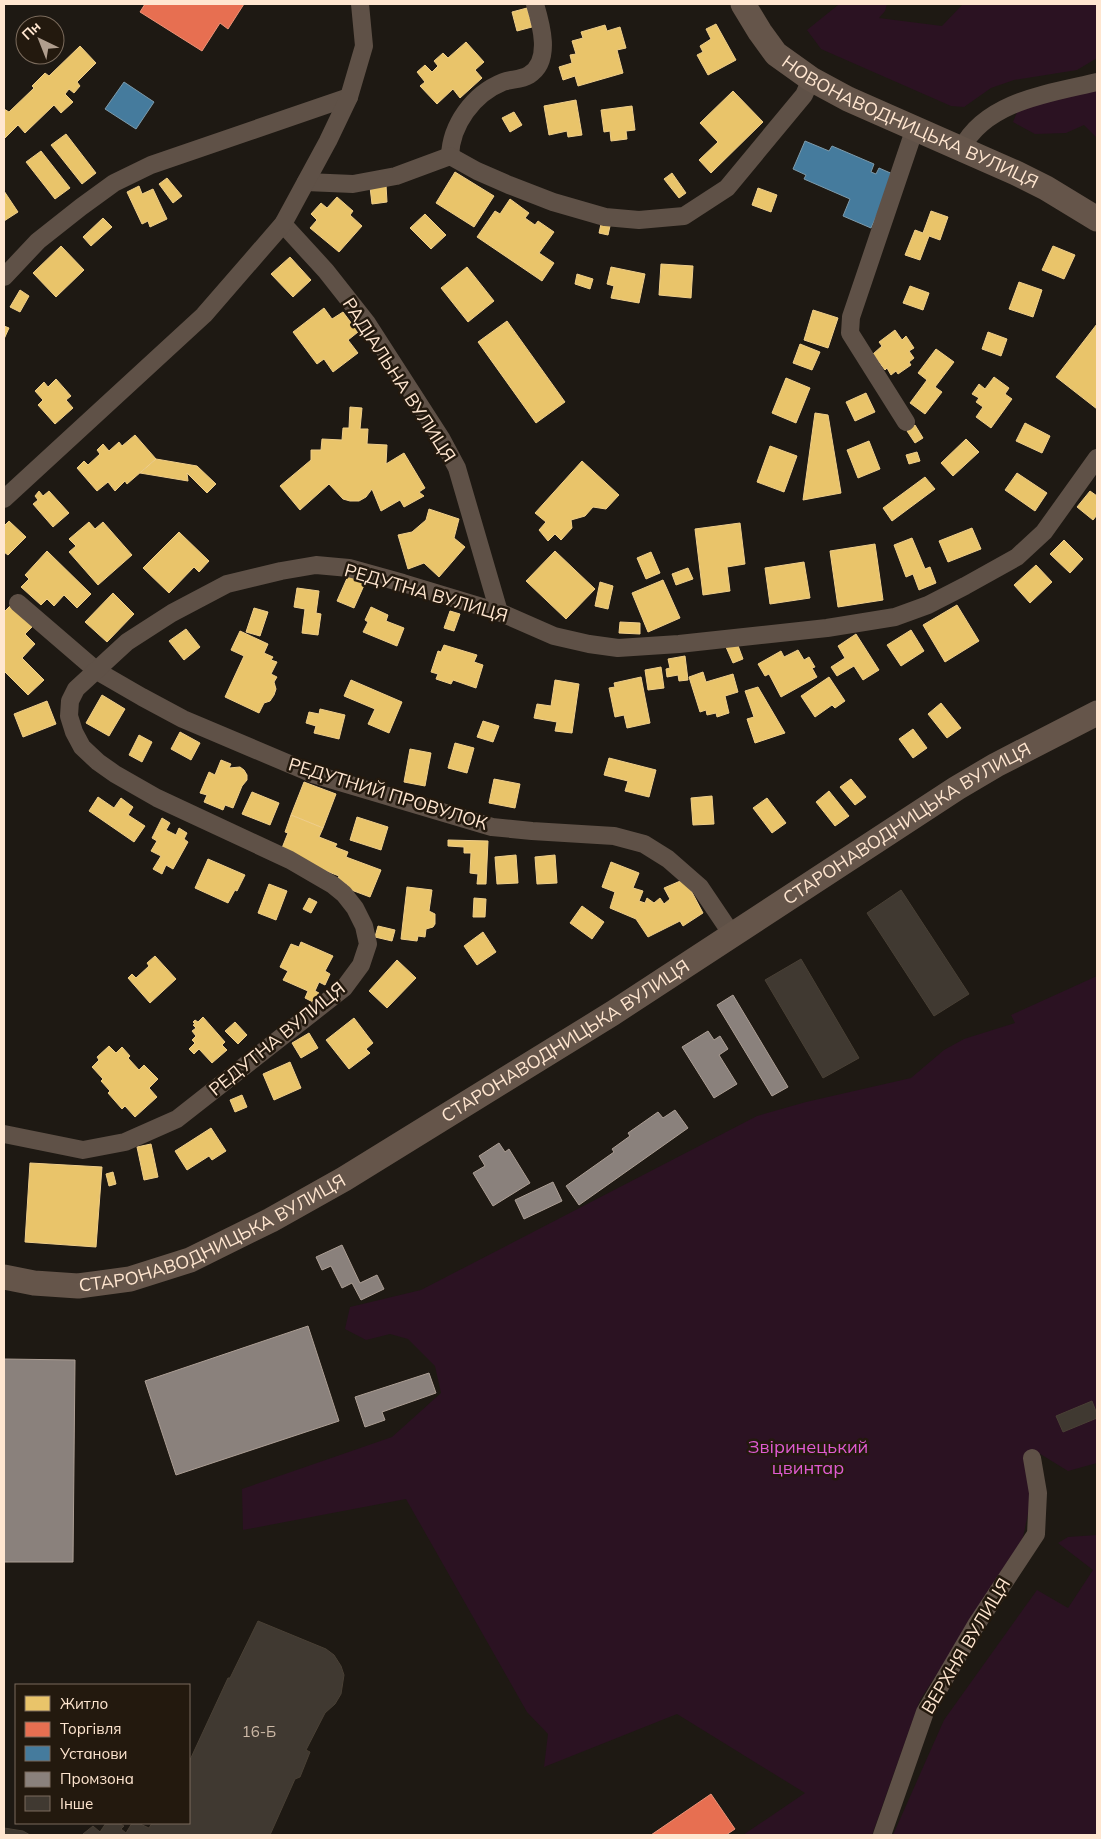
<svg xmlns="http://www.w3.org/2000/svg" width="1101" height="1839" font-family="Mulish,sans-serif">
  <rect width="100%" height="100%" fill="#1e1913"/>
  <g fill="#2b1222">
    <polygon points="838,4 887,4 885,11 879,18 942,26 963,4 1097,4 1097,58 1077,70 1014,80 991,88 964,107 951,106 821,49 807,30 838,5"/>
    <polygon points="1097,87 1097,138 1084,125 1066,133 1035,134 1013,122 1020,105"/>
    <polygon points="1097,976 1097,1463 1068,1471 1037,1452 1024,1453 1031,1500 1022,1542 920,1700 872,1835 743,1835 805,1793 677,1714 544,1767 548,1734 527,1712 406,1499 243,1530 242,1489 392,1437 441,1393 435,1366 408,1339 390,1334 366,1340 345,1329 350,1307 421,1290 757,1116 806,1102 911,1078 944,1050 964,1039 1015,1023 1011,1015"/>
    <polygon points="1097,1535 1097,1835 893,1835 944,1720 1037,1590 1068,1608 1093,1570 1058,1543 1068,1537"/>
  </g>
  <g fill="#e9c46a" stroke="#f0ce89">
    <polygon points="527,8 532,27 517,31 512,12"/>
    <polygon points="716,24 736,60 708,75 697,55 703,52 700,46 711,39 706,29"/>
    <polygon points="605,25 607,31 620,27 626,48 617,50 623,73 578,86 575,76 563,80 559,67 572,63 570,55 576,54 572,41 583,38 581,32"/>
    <polygon points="466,42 484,62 475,70 482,78 460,98 453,89 437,104 420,86 425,82 417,72 425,65 432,72 438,66 434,61 443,53 448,58"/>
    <polygon points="80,46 96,63 77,82 80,86 74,93 69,89 65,94 73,102 61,113 54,105 25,133 18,125 4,139 4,109 9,112 34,88 32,86 45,73 49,76"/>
    <polygon points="733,91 763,122 711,173 699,160 718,142 700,123"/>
    <polygon points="576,100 582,135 568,137 567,131 549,135 544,106"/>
    <polygon points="632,106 635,130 626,131 627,139 611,141 610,131 604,132 601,110"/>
    <polygon points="514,112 522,125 510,132 502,118"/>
    <polygon points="66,134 96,173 82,184 51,145"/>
    <polygon points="41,151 70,188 55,199 26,162"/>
    <polygon points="455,172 494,196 474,227 436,203"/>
    <polygon points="672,173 686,193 679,198 664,179"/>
    <polygon points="167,178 182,196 173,203 159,184"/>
    <polygon points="386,185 387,202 372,204 370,187"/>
    <polygon points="139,186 142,194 153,189 167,219 150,227 148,221 142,224 127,192"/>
    <polygon points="758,188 777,195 771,212 752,205"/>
    <polygon points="4,191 18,212 4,221"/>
    <polygon points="337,197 353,211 350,215 362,226 339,252 310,228 317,220 311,214 321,203 327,208"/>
    <polygon points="510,199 529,213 525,218 535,225 538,221 554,232 539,253 554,263 542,281 477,237 495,211 500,214"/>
    <polygon points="931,211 948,217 940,240 929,236 920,260 905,255 915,230 923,233"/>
    <polygon points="425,214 446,235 431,249 410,228"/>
    <polygon points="103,218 112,227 91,246 83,237"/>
    <polygon points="601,224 610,226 608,235 599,233"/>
    <polygon points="61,246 84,270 56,297 33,273"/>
    <polygon points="1053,246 1075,255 1064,279 1042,270"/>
    <polygon points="290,257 311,280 293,297 271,274"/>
    <polygon points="661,264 693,266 691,298 659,295"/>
    <polygon points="467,267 494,301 468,322 441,288"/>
    <polygon points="611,267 645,274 639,303 611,298 614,286 607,284"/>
    <polygon points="577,274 593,279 590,289 575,284"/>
    <polygon points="1019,282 1042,290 1033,317 1009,309"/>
    <polygon points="910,286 929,293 923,310 903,303"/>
    <polygon points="20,290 29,296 20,312 10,307"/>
    <polygon points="324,308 332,319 343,312 358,332 348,340 358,353 333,372 324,359 317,364 293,332"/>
    <polygon points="813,310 838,318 828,348 804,340"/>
    <polygon points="507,321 565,402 536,423 478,342"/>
    <polygon points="1097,324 1097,409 1056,377"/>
    <polygon points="4,326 9,328 4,339"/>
    <polygon points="895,330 902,340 906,336 914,348 909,351 914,358 909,362 911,365 898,374 896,371 891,375 887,368 885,370 873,354 882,346 879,342"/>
    <polygon points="988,332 1007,339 1001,356 982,349"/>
    <polygon points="800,344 820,352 812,370 793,363"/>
    <polygon points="936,349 954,362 935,387 942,392 925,414 910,403 927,380 918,373"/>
    <polygon points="994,377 1009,388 1005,394 1012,399 991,428 976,417 983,407 976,402 979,398 972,394 979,384 985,389"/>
    <polygon points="786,378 810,388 796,423 772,413"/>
    <polygon points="56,379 71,396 66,400 73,408 55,424 38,405 43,400 35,391 44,382 48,387"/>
    <polygon points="866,393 875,412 855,421 846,402"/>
    <polygon points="350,407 362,408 360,429 368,429 367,444 387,445 386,464 404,453 425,488 419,492 424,496 404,507 400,500 381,511 372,489 366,497 359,501 350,501 343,499 329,484 300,510 280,486 311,460 311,450 321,450 322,439 342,440 343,428 349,428"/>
    <polygon points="815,413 828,415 841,493 803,500"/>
    <polygon points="1025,423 1050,436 1042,453 1016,441"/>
    <polygon points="915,425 923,438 915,443 907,431"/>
    <polygon points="135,435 156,459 127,484 125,481 115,491 108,482 97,491 77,468 84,461 88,465 100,454 97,450 103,444 109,451 119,442 122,446"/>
    <polygon points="966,439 979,452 953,476 941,463"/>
    <polygon points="869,441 880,469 858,478 847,450"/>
    <polygon points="770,446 797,456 784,492 757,482"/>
    <polygon points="917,452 920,461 909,464 906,455"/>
    <polygon points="156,459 197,466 216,484 207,493 187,473 188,481 140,473"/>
    <polygon points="582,461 619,495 606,509 593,507 585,516 571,520 572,528 561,540 555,534 548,541 539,530 546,522 535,513"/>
    <polygon points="1017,473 1047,493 1035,511 1005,490"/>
    <polygon points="925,477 935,489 892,521 883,508"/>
    <polygon points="39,491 43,496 49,491 69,513 53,527 33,504 38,500 35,496"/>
    <polygon points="1090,491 1097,496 1097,515 1093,520 1077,507"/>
    <polygon points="429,509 459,519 454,538 465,547 439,577 424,563 408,569 398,535 412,532 426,520"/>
    <polygon points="9,521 26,537 8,555 4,552 4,526"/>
    <polygon points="89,522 95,529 103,522 132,555 98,585 69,552 76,546 69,539"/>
    <polygon points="740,523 745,564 727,567 730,591 703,595 695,529"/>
    <polygon points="972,528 981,549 948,562 939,541"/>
    <polygon points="179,532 209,561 199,572 194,567 169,593 143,568"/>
    <polygon points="912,538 925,569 930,567 936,583 919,590 913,574 906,577 894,545"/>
    <polygon points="1064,540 1083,559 1070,573 1050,554"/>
    <polygon points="875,544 883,600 838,607 830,551"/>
    <polygon points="47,551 91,594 77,608 64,595 54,606 47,599 41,605 21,587 29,579 25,575"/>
    <polygon points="555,551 595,589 566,619 526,581"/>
    <polygon points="651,552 660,573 646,579 637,558"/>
    <polygon points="804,562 810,598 770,604 765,568"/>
    <polygon points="1036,565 1052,582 1030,603 1014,585"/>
    <polygon points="688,568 693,579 676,585 672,574"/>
    <polygon points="348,576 365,583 354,608 337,601"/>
    <polygon points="663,580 680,618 648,632 632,593"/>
    <polygon points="600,582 613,586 608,609 595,606"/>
    <polygon points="297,588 319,591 316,613 321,614 318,635 302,633 305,609 294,607"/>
    <polygon points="113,593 134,614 107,642 85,622"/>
    <polygon points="13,603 34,625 25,634 35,644 22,658 44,680 28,695 4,671 4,612"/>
    <polygon points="957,605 979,641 945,662 923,625"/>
    <polygon points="371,607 388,615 386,621 404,628 397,646 363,632 368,622 365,620"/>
    <polygon points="254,608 268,612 260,636 246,632"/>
    <polygon points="450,611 460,614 454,631 444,628"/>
    <polygon points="620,622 640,623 640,634 619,633"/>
    <polygon points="186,629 200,647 184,660 169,641"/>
    <polygon points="911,630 924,651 901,666 887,645"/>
    <polygon points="240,631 268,644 264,653 273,657 271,660 277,662 271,674 277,677 274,682 276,689 274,695 270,701 264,703 259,713 225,697 244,656 231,650"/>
    <polygon points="856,634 879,670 863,680 854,666 837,676 831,667 845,658 838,646"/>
    <polygon points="737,643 743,659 733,663 726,647"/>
    <polygon points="444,645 477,655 474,662 483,665 476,688 453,680 451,684 436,679 438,674 431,672 438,651 441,652"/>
    <polygon points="798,650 804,660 809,657 815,667 812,668 817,677 781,697 769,674 765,676 758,664 781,651 784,657"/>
    <polygon points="685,656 688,680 679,681 678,675 667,677 666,669 670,668 668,659"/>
    <polygon points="661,667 664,688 648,690 645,670"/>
    <polygon points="703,672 706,682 733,674 738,692 725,696 729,713 717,717 716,713 707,715 706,710 700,712 689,677"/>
    <polygon points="641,677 650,723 627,728 624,715 615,717 609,688 615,687 614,683"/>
    <polygon points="829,677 845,701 835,708 832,705 815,717 801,696"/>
    <polygon points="351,680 402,702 389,733 368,724 375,709 344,696"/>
    <polygon points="555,680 579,684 572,733 555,731 557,722 534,718 537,704 551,706"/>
    <polygon points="758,687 785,733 755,743 747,719 754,717 745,691"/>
    <polygon points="102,695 125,709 109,736 86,723"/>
    <polygon points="47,701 56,724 23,737 14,714"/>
    <polygon points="941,703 961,728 947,738 928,714"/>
    <polygon points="320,709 345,715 339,739 314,733 316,726 306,723 309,712 319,714"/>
    <polygon points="483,721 499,726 493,742 477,737"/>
    <polygon points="913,729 927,748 913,758 899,739"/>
    <polygon points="180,732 200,743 191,760 171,749"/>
    <polygon points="139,735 152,742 142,762 129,755"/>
    <polygon points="455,743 474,748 467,773 448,768"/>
    <polygon points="410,749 431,753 425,786 404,782"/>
    <polygon points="609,758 656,770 649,797 625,791 628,781 604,775"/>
    <polygon points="221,760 231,764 229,768 240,767 244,770 247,775 247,780 242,786 233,808 225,805 223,810 204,802 207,795 200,793 209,772 215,775"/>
    <polygon points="494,779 520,784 515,808 489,803"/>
    <polygon points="851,779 866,797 855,805 840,787"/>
    <polygon points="304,782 336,794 323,828 291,815"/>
    <polygon points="829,791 849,816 835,826 816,802"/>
    <polygon points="252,792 279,803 270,825 242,814"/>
    <polygon points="712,796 714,824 693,825 691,798"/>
    <polygon points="98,797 114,808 121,798 133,807 128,815 145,826 134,842 89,811"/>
    <polygon points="767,798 786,823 772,833 753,808"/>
    <polygon points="291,815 323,828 319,837 337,844 335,847 348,852 346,857 381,870 370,897 346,888 347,884 337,880 339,876 280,853 288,833 285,832"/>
    <polygon points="357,817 388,827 381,850 350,840"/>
    <polygon points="162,818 170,823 166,830 176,835 179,828 187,833 184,839 188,842 173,869 166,865 162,874 153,869 161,856 151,851 157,841 152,838"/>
    <polygon points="448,840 488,841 486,884 477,884 478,874 470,873 471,853 464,853 464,847 448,846"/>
    <polygon points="516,855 518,883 497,884 495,857"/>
    <polygon points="555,855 557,883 537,884 535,857"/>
    <polygon points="208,859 245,875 237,891 235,890 228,903 195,888"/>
    <polygon points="611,862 639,873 633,888 643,891 639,901 645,903 647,898 654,903 660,898 664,904 670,899 664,888 685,879 703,913 683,926 680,921 648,937 636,919 610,908 615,892 602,887"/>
    <polygon points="269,884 287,891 276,920 258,913"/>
    <polygon points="407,887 432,890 429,911 435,914 435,924 433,927 426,929 425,937 418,936 417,941 401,939"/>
    <polygon points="309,898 317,902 311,913 303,909"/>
    <polygon points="474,898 486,899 485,917 473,917"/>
    <polygon points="582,906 604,922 592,939 570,923"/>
    <polygon points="378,926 395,930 392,941 375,937"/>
    <polygon points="483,932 496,952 477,965 464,946"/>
    <polygon points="301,942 333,956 325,971 330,974 325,985 319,982 315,991 319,993 315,1003 305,998 308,991 283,980 288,971 280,967 291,944 299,947"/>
    <polygon points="155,956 176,979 150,1003 128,978 132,974 136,978 149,966 147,963"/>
    <polygon points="397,960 416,978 387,1008 369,991"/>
    <polygon points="203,1017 225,1042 222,1045 227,1050 212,1063 199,1049 194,1054 189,1049 195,1043 192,1040 196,1036 192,1031 196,1028 193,1025 195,1024 193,1022 195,1020 198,1022"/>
    <polygon points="354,1018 373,1043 366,1049 370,1053 349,1069 326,1040"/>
    <polygon points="235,1022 247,1035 238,1044 225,1031"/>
    <polygon points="309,1033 318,1048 301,1058 292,1043"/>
    <polygon points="109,1046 116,1053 122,1047 130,1056 128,1058 139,1070 144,1065 158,1079 149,1088 157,1097 135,1117 125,1106 122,1109 108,1093 110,1091 101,1081 103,1079 92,1067 99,1060 97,1057"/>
    <polygon points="290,1062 301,1088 274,1100 263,1074"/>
    <polygon points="242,1095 247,1107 235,1112 230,1100"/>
    <polygon points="211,1128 226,1151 212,1160 209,1156 187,1170 175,1151"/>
    <polygon points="151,1144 158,1177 144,1180 137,1147"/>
    <polygon points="30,1163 102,1167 96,1247 25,1242"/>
    <polygon points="113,1172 116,1184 109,1186 106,1174"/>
  </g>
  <g fill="#e76f51" stroke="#ee9377">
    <polygon points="145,4 244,4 228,29 220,23 202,51 140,12"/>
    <polygon points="711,1794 735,1829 726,1835 651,1835"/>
  </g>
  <g fill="#457b9d" stroke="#7d9bac">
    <polygon points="124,82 154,102 136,129 105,109"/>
    <polygon points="805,141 829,151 832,146 874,164 871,172 876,174 879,168 895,175 871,228 843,216 850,199 804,179 806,175 793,169"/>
  </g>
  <g fill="#8a817c" stroke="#ad9f95">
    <polygon points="733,995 788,1087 772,1096 717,1005"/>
    <polygon points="708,1031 714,1040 720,1036 728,1049 719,1055 737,1084 714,1098 682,1047"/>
    <polygon points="675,1110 688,1128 579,1205 566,1186 614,1152 612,1149 630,1136 628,1133 658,1112 663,1118"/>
    <polygon points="499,1143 505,1152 509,1149 530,1183 493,1206 473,1173 485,1166 479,1156"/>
    <polygon points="553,1182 562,1201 524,1219 515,1200"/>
    <polygon points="342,1245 360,1283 377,1275 384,1289 361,1300 352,1283 342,1288 331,1266 322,1270 316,1257"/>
    <polygon points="308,1326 339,1421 176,1475 145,1381"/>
    <polygon points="4,1359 75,1360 73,1562 4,1562"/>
    <polygon points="429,1373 436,1393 382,1412 385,1420 365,1427 355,1397"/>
  </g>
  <g fill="#403931" stroke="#494035">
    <polygon points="901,890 969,994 934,1016 867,913"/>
    <polygon points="801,959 859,1058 823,1078 765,980"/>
    <polygon points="1092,1401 1097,1414 1097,1418 1063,1432 1056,1416"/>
    <polygon points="258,1621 326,1649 334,1655 341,1666 344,1675 341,1694 335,1704 325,1713 306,1750 310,1752 300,1777 295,1779 270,1835 84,1835 83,1834 93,1826 100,1832 106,1823 118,1823 124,1826 121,1829 126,1833 132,1823 138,1823 149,1828 152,1823 189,1823 189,1762 228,1678 230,1678"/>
    <polygon points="4,1828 23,1831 30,1835 4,1835"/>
  </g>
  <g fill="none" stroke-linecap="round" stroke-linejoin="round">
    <g stroke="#5f5147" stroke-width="18">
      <path d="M962 148C986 101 1051 93 1097 82"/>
      <path d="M450 156C451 125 473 94 503 82 511 79 521 80 529 75 552 61 541 24 535 4"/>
      <polyline points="306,182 353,184 396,176 450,156 477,171 509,185 553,202 605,217 639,220 684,216 727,188 804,95 811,79"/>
      <polyline points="283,224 326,271 367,323 441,438 457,468 499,612"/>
      <polyline points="4,277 38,241 81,207 114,183 151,165 349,97"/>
      <polyline points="906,422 850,333 851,317 915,128"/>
      <polyline points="4,499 204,315 283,224 328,141 349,97 364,46 360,4"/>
      <polyline points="18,603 97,671 142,697 183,719 313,774 492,827 532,831 614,836 644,844 668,859 700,887 733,936"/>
      <polyline points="4,1134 83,1150 125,1142 177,1119 344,988 361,965 368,944 364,926 355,908 344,894 333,885 290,860 157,798 115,774 98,762 82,747 74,732 69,716 70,701 76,689 127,642 172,613 227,584 281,571 316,565 349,568 403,583 499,612 554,636 589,644 618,648 679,644 827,628 895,617 928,605 965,586 1017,557 1044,532 1097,458"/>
      <polyline points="882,1835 925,1712 976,1625 1036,1534 1038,1493 1032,1458"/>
    </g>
    <g stroke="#65554a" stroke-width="25">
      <path id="s1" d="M743 4 760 32 776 54 811 79 848 99 1016 173 1046 188 1097 219"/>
      <path id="s2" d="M4 1277 34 1283 78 1286 130 1279 190 1260 271 1220 344 1179 613 1013 957 788 996 765 1097 713"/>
    </g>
  </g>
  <g text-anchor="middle" stroke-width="5" stroke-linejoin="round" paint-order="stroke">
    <g font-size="15" fill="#cfbba8">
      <text x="259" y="1737">16-Б</text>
    </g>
    <g font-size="18" fill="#ffe6d0" stroke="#23190e">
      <text dy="6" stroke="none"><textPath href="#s1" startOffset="211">НОВОНАВОДНИЦЬКА ВУЛИЦЯ</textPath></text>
      <text transform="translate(399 380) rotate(57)" y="6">РАДІАЛЬНА ВУЛИЦЯ</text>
      <text transform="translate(426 593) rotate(16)" y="6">РЕДУТНА ВУЛИЦЯ</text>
      <text transform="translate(388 794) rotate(17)" y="6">РЕДУТНИЙ ПРОВУЛОК</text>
      <text dy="6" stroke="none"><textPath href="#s2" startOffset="1030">СТАРОНАВОДНИЦЬКА ВУЛИЦЯ</textPath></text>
      <text transform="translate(277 1039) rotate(-39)" y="6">РЕДУТНА ВУЛИЦЯ</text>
      <text dy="6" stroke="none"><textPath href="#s2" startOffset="625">СТАРОНАВОДНИЦЬКА ВУЛИЦЯ</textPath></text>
      <text dy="6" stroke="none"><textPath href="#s2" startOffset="220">СТАРОНАВОДНИЦЬКА ВУЛИЦЯ</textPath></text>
      <text transform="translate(966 1646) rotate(-59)" y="6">ВЕРХНЯ ВУЛИЦЯ</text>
    </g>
    <g font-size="18" fill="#e05bd1" stroke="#23190e">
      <text x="808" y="1453">Звіринецький<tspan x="808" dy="21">цвинтар</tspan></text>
    </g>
  </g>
  <rect width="1101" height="1839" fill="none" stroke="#ffe6d0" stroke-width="10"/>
  <rect x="15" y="1684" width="175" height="140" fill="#23190e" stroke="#7b6b5c"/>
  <rect x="25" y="1696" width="25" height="15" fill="#e9c46a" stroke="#7b6b5c"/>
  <text x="60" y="1709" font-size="15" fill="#ffe6d0">Житло</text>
  <rect x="25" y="1722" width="25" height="15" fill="#e76f51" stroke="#7b6b5c"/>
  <text x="60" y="1734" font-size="15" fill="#ffe6d0">Торгівля</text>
  <rect x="25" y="1746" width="25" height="15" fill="#457b9d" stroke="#7b6b5c"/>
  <text x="60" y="1759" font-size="15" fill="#ffe6d0">Установи</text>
  <rect x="25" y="1772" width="25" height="15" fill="#8a817c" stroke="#7b6b5c"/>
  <text x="60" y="1784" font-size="15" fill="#ffe6d0">Промзона</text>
  <rect x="25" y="1796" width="25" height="15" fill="#403931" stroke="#7b6b5c"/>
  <text x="60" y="1809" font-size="15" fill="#ffe6d0">Інше</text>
  <g transform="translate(40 40) rotate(317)"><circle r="24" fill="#23190e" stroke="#7b6b5c"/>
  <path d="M0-4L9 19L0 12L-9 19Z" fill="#b09e8e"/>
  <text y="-8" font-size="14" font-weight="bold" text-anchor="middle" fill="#ffe6d0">Пн</text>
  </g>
</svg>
